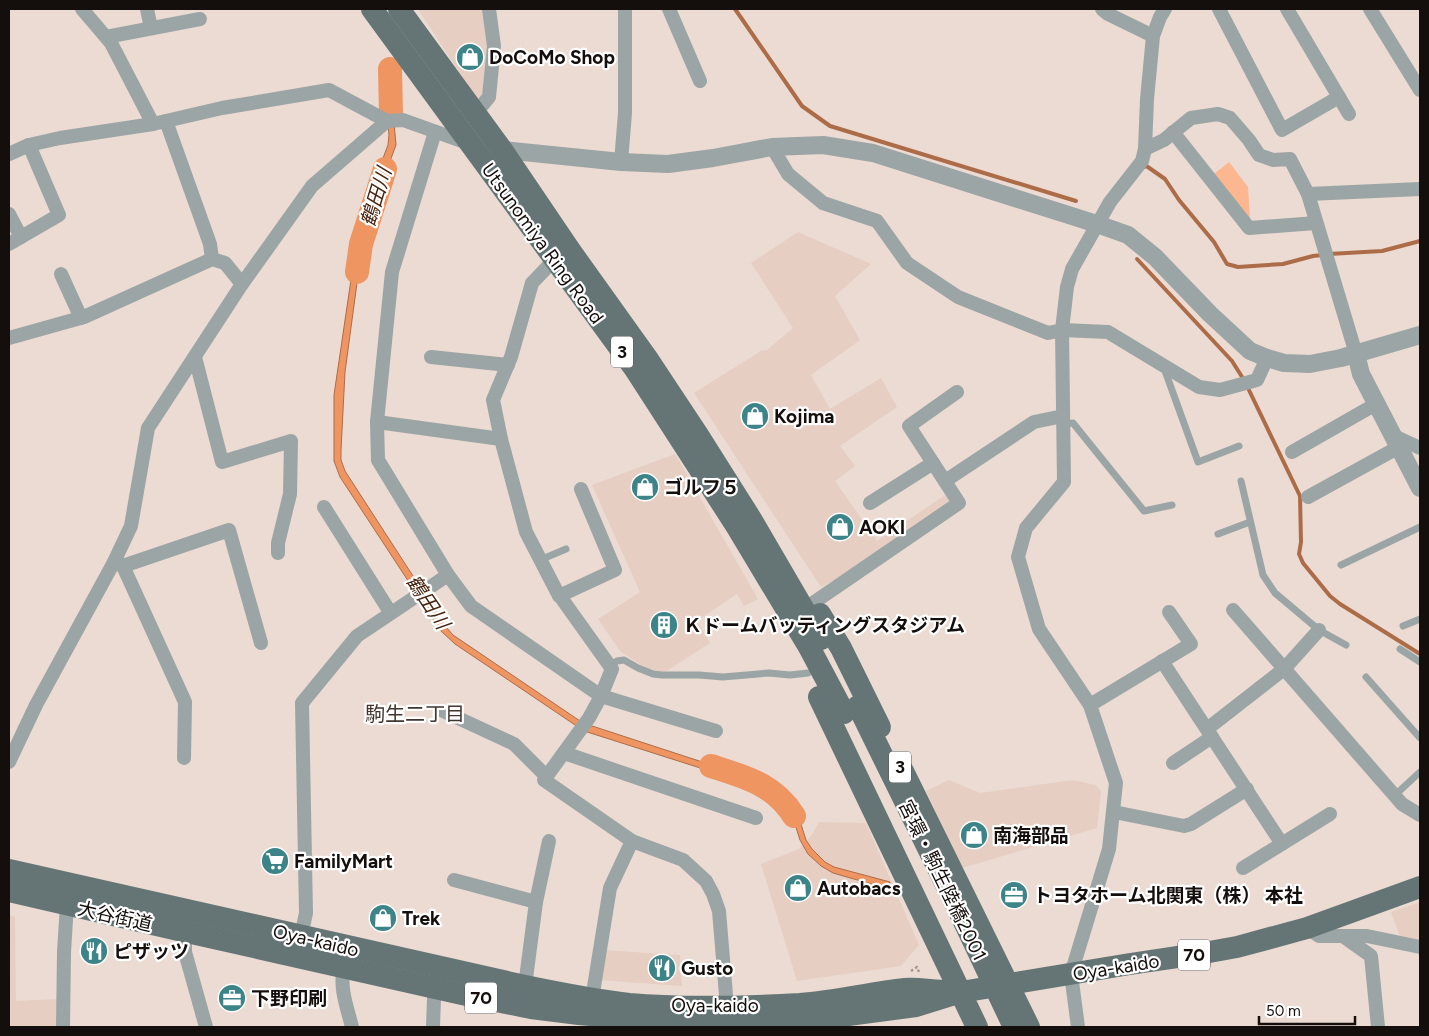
<svg xmlns="http://www.w3.org/2000/svg" width="1429" height="1036" font-family="Figtree,'Noto Sans JP',sans-serif">
  <rect width="100%" height="100%" fill="#ebdbd2"/>
  <g fill="#e6cec2">
    <polygon points="418,9 486,9 491,46 486,97 478,101"/>
    <polygon points="798,232 871,264 835,296 860,340 811,375 830,409 881,378 897,407 840,446 855,466 835,481 877,541 948,493 954,502 847,574 821,587 694,393 761,351 767,350 793,328 751,263"/>
    <polygon points="675,454 758,599 744,606 737,594 697,621 710,643 665,672 647,669 620,651 598,619 640,592 592,485"/>
    <polygon points="949,780 980,793 1073,780 1096,785 1101,792 1097,828 962,868 926,791"/>
    <polygon points="819,822 866,823 919,945 901,966 797,981 761,864 799,849 811,836"/>
    <polygon points="1420,902 1420,940 1400,936 1391,912"/>
    <polygon points="9,915 15,917 16,1001 57,999 58,1027 9,1027"/>
    <polygon points="603,950 680,955 682,986 598,980"/>
  </g>
  <polygon fill="#fcb791" points="1229,162 1248,187 1250,219 1214,174"/>
  <polygon fill="#ef9562" stroke="#ad6c48" points="389,67 396,145 364,231 345,372 341,450 341,460 345,471 446,627 453,635 583,723 739,774 769,790 781,797 790,805 800,821 806,840 812,849 825,862 834,867 890,882 889,889 833,873 821,866 808,854 800,840 794,821 785,807 774,798 738,780 584,731 455,644 441,631 340,477 334,461 334,395 357,239 363,211 388,145 389,135 382,68"/>
  <g fill="none" stroke-linecap="round" stroke-linejoin="round">
    <g stroke="#ad6c48" stroke-width="4">
      <polyline points="735,9 802,106 830,126 1076,201"/>
      <polyline points="1144,167 1145,165 1165,179 1179,200 1214,242 1227,264 1238,267 1283,264 1313,256 1322,255"/>
      <polyline points="1329,254 1382,251 1420,241"/>
      <polyline points="1137,259 1232,361 1244,380"/>
      <polyline points="1247,386 1300,496 1301,542 1299,554 1303,563 1330,596 1340,604 1420,654"/>
    </g>
    <g stroke="#ef9562" stroke-width="24">
      <polyline points="390,69 391,114"/>
      <polyline points="357,272 361,244 385,169"/>
      <path d="M711 766C745 777 774 784 794 816"/>
    </g>
    <polyline stroke="#a2968f" stroke-width="2.5" stroke-dasharray="2.5 2.5" stroke-linecap="butt" points="911,971 917,967 919,972"/>
    <g stroke="#9ca5a5" stroke-width="7">
      <polyline points="1164,368 1198,462 1239,446"/>
      <polyline points="1063,424 1073,423 1144,511 1172,505"/>
      <polyline points="1241,481 1263,575 1275,593 1319,630 1346,645"/>
      <polyline points="1218,534 1250,522"/>
      <polyline points="540,560 566,549"/>
      <polyline points="1341,565 1420,527"/>
      <polyline points="1403,626 1420,619"/>
      <polyline points="1400,649 1420,662"/>
      <polyline points="610,665 617,661 624,660 638,668 653,674 662,675 699,675 723,677 769,673 790,675 808,673"/>
      <polyline points="1366,677 1420,738"/>
      <polyline points="1394,796 1420,772"/>
    </g>
    <g stroke="#9ca5a5" stroke-width="14">
      <polyline points="82,9 111,43 153,124"/>
      <polyline points="147,9 151,28"/>
      <polyline points="669,9 700,81"/>
      <polyline points="1102,9 1108,14 1153,36"/>
      <polyline points="1219,9 1282,130 1339,97"/>
      <polyline points="1287,9 1349,114"/>
      <polyline points="1370,9 1420,90"/>
      <polyline points="106,37 200,19"/>
      <polyline points="475,114 489,97 494,46 489,9"/>
      <polyline points="166,121 210,244 212,259"/>
      <polyline points="1173,132 1249,228 1316,223"/>
      <polyline points="772,147 788,174 823,203 877,221 907,263 958,297 1048,333 1062,330 1108,332 1199,387 1220,390 1257,380 1267,358"/>
      <polyline points="1145,149 1164,140 1191,118 1218,114 1230,118 1249,140 1259,155 1273,160 1290,159 1308,194 1356,354"/>
      <polyline points="9,154 29,145 60,138 153,124 222,108 329,90 387,121 403,120 470,144"/>
      <polyline points="621,162 625,113 625,9"/>
      <polyline points="1308,194 1420,189"/>
      <polyline points="9,214 21,237"/>
      <polyline points="9,244 59,215 29,145"/>
      <polyline points="555,259 532,283 511,357 493,400 501,439 526,532 557,592 612,669 601,696 589,718 544,780 632,841 683,860 706,881 713,894 719,911 727,1007"/>
      <polyline points="61,274 81,318"/>
      <polyline points="9,338 84,317 212,259 225,263 242,284"/>
      <polyline points="195,357 222,462 291,441 290,494 278,543 278,553"/>
      <polyline points="431,357 508,365"/>
      <polyline points="377,422 501,439"/>
      <polyline points="1392,435 1420,448"/>
      <polyline points="1292,452 1376,404"/>
      <polyline points="945,481 1034,422 1063,416"/>
      <polyline points="1308,497 1399,447"/>
      <polyline points="870,503 933,463"/>
      <polyline points="324,507 390,612"/>
      <polyline points="114,562 123,566 229,530 261,643"/>
      <polyline points="123,566 185,702 184,758"/>
      <polyline points="448,575 471,606 601,696 716,731"/>
      <polyline points="559,596 615,570 581,489"/>
      <polyline points="813,603 959,503 909,426 957,392"/>
      <polyline points="1233,610 1402,804 1420,815"/>
      <polyline points="1162,661 1282,844"/>
      <polyline points="1090,705 1191,644 1169,612"/>
      <polyline points="443,711 514,744 547,777"/>
      <polyline points="1207,729 1284,669 1319,630"/>
      <polyline points="564,753 756,818"/>
      <polyline points="9,762 36,705 114,562 131,526 148,428 242,284 312,186 387,121"/>
      <polyline points="1173,763 1212,737"/>
      <polyline points="1114,812 1184,826 1191,824 1247,789"/>
      <polyline points="1243,868 1330,814"/>
      <polyline points="454,880 536,902"/>
      <polyline points="1307,928 1319,936 1367,936 1420,947"/>
      <polyline points="187,932 185,942 185,952 206,1027"/>
      <polyline points="1343,936 1371,956 1378,1027"/>
      <polyline points="300,941 306,913 302,703 357,636 448,575 378,460 377,422 392,272 435,132"/>
      <path d="M344 967C339 987 347 1007 352 1027"/>
      <polyline points="525,986 536,902 549,841"/>
      <polyline points="592,999 610,888 632,841"/>
      <polyline points="63,1027 64,952 67,904"/>
      <polyline points="433,1027 434,998 438,981"/>
      <polyline points="1078,1027 1071,974 1109,849 1116,783 1090,705 1039,629 1018,557 1026,528 1064,482 1062,330 1067,287 1072,269 1110,202 1142,161 1145,149 1147,99 1153,36 1160,17 1165,9"/>
    </g>
    <g stroke="#9ca5a5" stroke-width="18">
      <polyline points="494,149 621,162 668,164 713,158 772,147 823,145 873,153 1097,224 1128,235 1155,257 1210,314 1250,351 1267,358 1284,363 1310,364 1341,358 1420,335"/>
      <polyline points="1356,354 1361,374 1420,488"/>
    </g>
    <g stroke="#657576" stroke-width="22">
      <polyline points="372,9 635,369 737,527 809,647 844,713"/>
      <polyline points="399,9 502,150 569,249 649,361 698,435 751,519 821,639"/>
      <polyline points="820,614 841,648 880,727"/>
      <polyline points="819,697 977,1027"/>
      <polyline points="903,771 1029,1027"/>
      <path d="M9 870 525 986C559 993 594 1000 629 1004 686 1009 744 1007 800 1004 836 1001 870 993 905 989 919 988 934 991 947 991"/>
      <polyline points="9,891 187,932 462,994 531,1008 579,1014 649,1020 753,1024 803,1021 916,1006 961,992 1130,964 1198,954 1237,947 1307,928 1420,887"/>
    </g>
    <polyline stroke="#657576" stroke-width="22" points="858,706 957,907 1014,1027"/>
  </g>
  <defs>
    <symbol id="shop-disc" viewBox="-11 -11 22 22"><circle r="9.5" fill="#3c8488" stroke="#fff"/><path d="M-5-2.5h2.3a2.7 3.5 0 0 1 5.4 0H5L5.5 6h-11ZM-1.5-2.5h3a1.5 2.3 0 0 0-3 0Z" fill="#fff"/></symbol>
    <symbol id="building-disc" viewBox="-11 -11 22 22"><circle r="9.5" fill="#3c8488" stroke="#fff"/><path d="M-4-6H4V6H1V3H-1V6H-4ZM-2.5-4.3h1.7v1.8h-1.7ZM.8-4.3h1.7v1.8H.8ZM-2.5-1h1.7V.8h-1.7ZM.8-1h1.7V.8H.8Z" fill="#fff"/></symbol>
    <symbol id="supermarket-disc" viewBox="-11 -11 22 22"><circle r="9.5" fill="#3c8488" stroke="#fff"/><path d="M-6-5.5h2.5l.6 2H6L4.5 2H-2.5L-4.4-4H-6ZM-1.5 3.2a1.3 1.3 0 1 0 .1 0ZM3 3.2a1.3 1.3 0 1 0 .1 0Z" fill="#fff"/></symbol>
    <symbol id="office-disc" viewBox="-11 -11 22 22"><circle r="9.5" fill="#3c8488" stroke="#fff"/><path d="M-6-3h4V-5.5h4V-3h4V5H-6ZM-1-4.5V-3h2v-1.5ZM-6 0V1H6V0Z" fill="#fff"/></symbol>
    <symbol id="restaurant-disc" viewBox="-11 -11 22 22"><circle r="9.5" fill="#3c8488" stroke="#fff"/><path d="M-5-6h1v4h1v-4h1v4h1v-4h1v5L-1.5 .5V6h-2V.5L-5-1ZM5-6V6H3V1.5H1.5Q1.5-4 5-6Z" fill="#fff"/></symbol>
  </defs>
  <g fill-rule="evenodd">
    <use href="#shop-disc" x="454" y="41" width="32" height="32"/>
    <use href="#shop-disc" x="739" y="400" width="32" height="32"/>
    <use href="#shop-disc" x="629" y="471" width="32" height="32"/>
    <use href="#shop-disc" x="824" y="511" width="32" height="32"/>
    <use href="#building-disc" x="648" y="609" width="32" height="32"/>
    <use href="#shop-disc" x="958" y="819" width="32" height="32"/>
    <use href="#supermarket-disc" x="259" y="845" width="32" height="32"/>
    <use href="#shop-disc" x="782" y="872" width="32" height="32"/>
    <use href="#office-disc" x="998" y="879" width="32" height="32"/>
    <use href="#shop-disc" x="367" y="902" width="32" height="32"/>
    <use href="#restaurant-disc" x="78" y="935" width="32" height="32"/>
    <use href="#restaurant-disc" x="646" y="952" width="32" height="32"/>
    <use href="#office-disc" x="216" y="982" width="32" height="32"/>
  </g>
  <g text-anchor="middle" stroke-width="4.5" stroke-linejoin="round" paint-order="stroke">
    <g fill="#fff" stroke="#5a5655" stroke-width="1">
      <rect x="611" y="336.5" width="22" height="31" rx="4"/>
      <rect x="889" y="751.5" width="22" height="31" rx="4"/>
      <rect x="1178" y="939.5" width="32" height="31" rx="4"/>
      <rect x="465" y="982.5" width="32" height="31" rx="4"/>
    </g>
    <g font-size="18" font-weight="bold" fill="#140e0c">
      <text x="622" y="358">3</text>
      <text x="900" y="773">3</text>
      <text x="1194" y="961">70</text>
      <text x="481" y="1004">70</text>
    </g>
    <g font-size="19" font-weight="bold" fill="#140e0c" stroke="#fff" text-anchor="start">
      <text x="489" y="64">DoCoMo Shop</text>
      <text x="774" y="423">Kojima</text>
      <text x="664" y="494">ゴルフ５</text>
      <text x="859" y="534">AOKI</text>
      <text x="683" y="632">Ｋドームバッティングスタジアム</text>
      <text x="993" y="842">南海部品</text>
      <text x="294" y="868">FamilyMart</text>
      <text x="817" y="895">Autobacs</text>
      <text x="1033" y="902">トヨタホーム北関東（株） 本社</text>
      <text x="402" y="925">Trek</text>
      <text x="113" y="958">ピザッツ</text>
      <text x="681" y="975">Gusto</text>
      <text x="251" y="1005">下野印刷</text>
    </g>
    <g font-size="19" fill="#140e0c" stroke="#fff">
      <text transform="translate(543 243) rotate(54)" y="7">Utsunomiya Ring Road</text>
      <text transform="translate(943 880) rotate(64)" y="7">宮環・駒生陸橋2001</text>
      <text transform="translate(115 916) rotate(13)" y="7">大谷街道</text>
      <text transform="translate(316 940) rotate(13)" y="7">Oya-kaido</text>
      <text transform="translate(1116 967) rotate(-9)" y="7">Oya-kaido</text>
      <text x="715" y="1012">Oya-kaido</text>
    </g>
    <g font-size="20" font-style="italic" fill="#492611" stroke="#fff">
      <text transform="translate(376 197) rotate(-73)" y="7">鶴田川</text>
      <text transform="translate(428 602) rotate(56)" y="7">鶴田川</text>
    </g>
    <g font-size="20" fill="#42352e" stroke="#fff">
      <text x="415" y="721">駒生二丁目</text>
    </g>
  </g>
  <rect width="1429" height="1036" fill="none" stroke="#140e0c" stroke-width="20"/>
  <path d="M1259 1016v8h96v-8" fill="none" stroke="#140e0c" stroke-width="2.5"/>
  <text x="1266" y="1016" font-size="15" fill="#140e0c" stroke="#ffffff" stroke-width="4" paint-order="stroke">50 m</text>
</svg>
